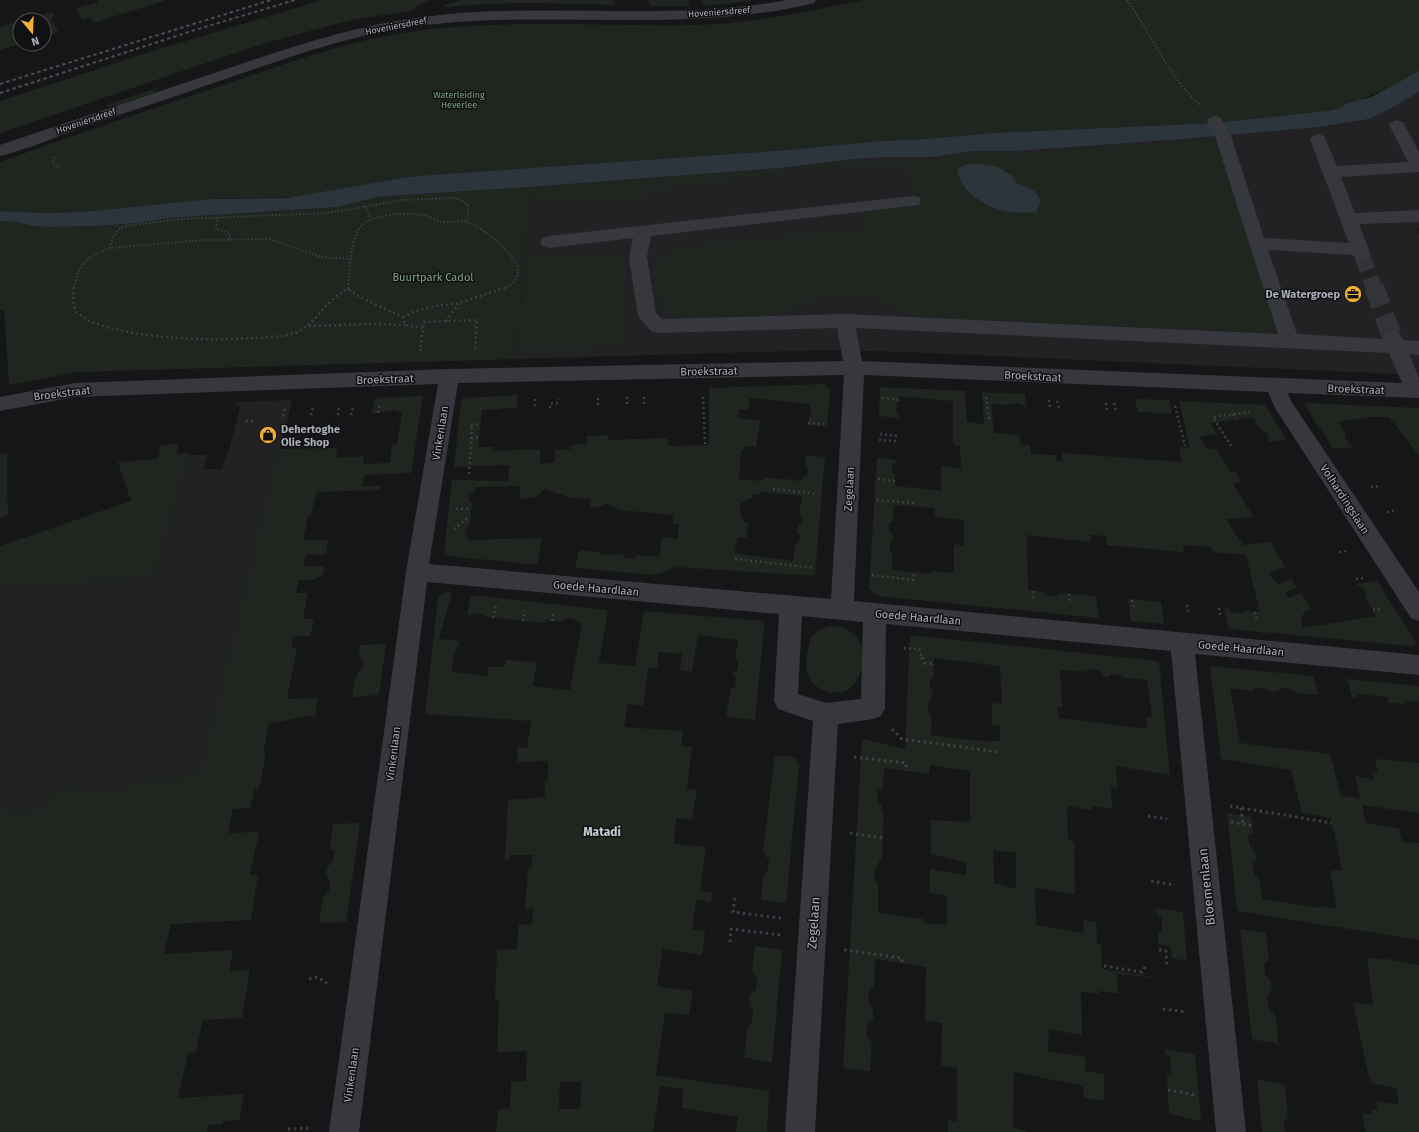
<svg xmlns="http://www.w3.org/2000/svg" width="1419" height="1132" font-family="'Fira Sans',sans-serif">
  <rect width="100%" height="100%" fill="#161618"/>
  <g fill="#222225">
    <polygon points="1419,92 1419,228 1416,228 1419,234 1419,375 906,352 829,350 515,359 530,187 779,168 855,159 886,157 933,157 972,151 1016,151 1184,139 1320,127 1369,119 1390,109"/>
    <polygon points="292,400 204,768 189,777 127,782 120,792 59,787 57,790 53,790 45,810 0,811 0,587 153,578 186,455 207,455 203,469 222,469 227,454 228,454 240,407 235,402"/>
  </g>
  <g fill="#1e261f" fill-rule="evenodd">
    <polygon points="97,0 167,0 93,23 91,18 82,20 75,8 98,2"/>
    <polygon points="322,0 431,0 415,7 414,10 352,20 262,44 0,133 0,101 156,50"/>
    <path d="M461 0H613L615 5C558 3 502 1 445 7V5Z"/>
    <polygon points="648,0 687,0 690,6 651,6"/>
    <polygon points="702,0 756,0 728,4 704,5"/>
    <path d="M863 0H1419V71C1389 87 1360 103 1326 111L1213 123 992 133 926 139 879 141 788 150 430 175 408 177 298 197 210 199 83 212 45 213 0 211V162C74 135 148 110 223 85 282 65 341 43 402 33 499 18 598 27 695 25 752 24 808 11 863 0Z"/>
    <polygon points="52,12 55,16 51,18 58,32 44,36 44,20 22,20"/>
    <polygon points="20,21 20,44 0,50 0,27"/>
    <polygon points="158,88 154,93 111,107 104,106"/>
    <path d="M1215 139 1276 315 1268 332 913 317 884 301 862 295 850 294 823 297 801 304 786 312 769 315 681 317C673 315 668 314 663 307L652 268C661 257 671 251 684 247L868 228 864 208 916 204 906 163 786 168 787 174 760 175 759 177 731 178V180L703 181 702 184 675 185 674 187 645 188V200L532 202V188L780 168 855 160 934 159 974 153 1016 154Z"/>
    <polygon points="530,187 515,359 79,372 9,385 4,309 0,310 0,221 15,222 32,226 53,227 97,226 138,223 169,218 337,207 377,197"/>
    <polygon points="606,253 623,260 626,265 626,346 518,350 527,255"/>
    <path d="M824 384 830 389 827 427 808 425 809 416 811 415 812 410 810 407V404L750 398 748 410 739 409 738 418 760 421 756 447 745 446V450L741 451 739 479 763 481 764 477 802 481 803 477 807 475 808 469 805 465 806 455 825 457 815 576 676 567 675 568 655 575 575 568 579 550 598 552 601 555C609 556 614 554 622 554L625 558 633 559 638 555 659 557 662 537 678 539 679 524H673V515L619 510 608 503 595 508 590 507 591 499 571 498 545 489 536 497 520 499V486L475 487 474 492 470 495 469 501 472 503 470 524 466 527 465 533 468 536V540L542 538 537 565 448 556 444 554 452 480 508 481 509 465 454 467 461 400 464 398 518 395 516 409 504 407 500 409 482 410 478 447H493V451L540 449V464L555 462V450L571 449V445L587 444V436L608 435V440L667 438 668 446 709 445V388ZM761 492 802 496 799 516 802 518 803 522 798 526 797 532 800 535 799 541 796 543 793 561 735 553 737 538H746L748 523 744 522C740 511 734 503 752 498V494L760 495Z"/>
    <path d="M880 387 965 391 967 422 984 424 982 392 1025 394 1026 407 1020 404 1012 403 1008 405 991 404 994 433 1019 435 1021 445H1030L1031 454 1056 455 1057 461H1063L1062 453 1182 462 1179 447 1190 448 1179 401 1265 405 1286 439 1269 442 1267 440 1269 437 1265 432 1261 430 1253 417 1210 423 1217 434 1200 437 1206 448 1217 450 1231 473 1236 472 1242 482 1233 484 1254 517 1226 519 1243 545 1271 542 1285 567 1268 573 1278 584 1291 579 1297 588 1285 593 1289 598 1301 593 1311 609C1301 612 1300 619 1303 628L1376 616 1365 598 1367 595 1363 589 1356 584 1377 581 1416 642 1414 645 1410 646 1229 629 1224 608 1230 609 1231 612 1244 614V611L1260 612 1246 555 1213 552 1212 547 1183 545 1184 552 1107 545 1106 536 1090 535V542L1027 535 1028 590 1044 592 1045 595 1058 596V593L1096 596 1099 618 878 596 869 589 877 457 896 460V462L892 465V471L895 475V486L941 491V466L961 469 960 446 955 445 953 443V401L899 396 895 412 898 415V418L879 416ZM894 505 935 508V517L964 520V546L954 544V573L931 571V574L892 570V553L889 549 890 543 893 540V535L889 531V523L893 521Z"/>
    <path d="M423 396 411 473 364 475 362 486H382L381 490 317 492 311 515 308 516 303 540H328L326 554 306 555 303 566H325L323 574 315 580H299L296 593H308L303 619H314L310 636 293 637 291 648H297L287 699 318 698 315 716C299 716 285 722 269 723L263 753H266L259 789 254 790 250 808 233 809 228 833 259 832 250 875H258L251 920 171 924 164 954 233 950 229 971 250 970 242 1018 203 1020 196 1052 188 1053 178 1098 244 1094 239 1120 223 1121V1124L208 1125 207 1132H0V811L45 810 53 790H57L58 787 120 792 127 782 189 777 203 768 280 449 337 448 336 458 364 456 363 464 390 463 392 445 397 444 402 413C400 413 398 411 396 410 393 410 377 413 372 414L375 398Z"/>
    <polygon points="1135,399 1169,400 1172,414 1138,412"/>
    <polygon points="1307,403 1419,408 1419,456 1389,417 1372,417 1338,422 1346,435 1345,438 1349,444 1354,447 1334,449 1305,406"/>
    <polygon points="179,444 176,454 187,453 153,578 0,587 0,546 131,501 118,462 158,459 161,445"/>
    <polygon points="7,453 7,495 9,515 0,518 0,455"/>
    <path d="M445 592 452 593 439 639 459 641 453 660 452 672 487 676 489 667H504L506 660 537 662 533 686 570 690 582 624 578 623 574 619 566 618 560 622 546 620 545 623 486 617 484 614 476 613 472 615H467L471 595 608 610 599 663 635 666 644 611 763 621 764 630 755 720 726 717 731 688H735L736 677 733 676 734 672 738 670V662L735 659 738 640 698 635 692 672 680 670 682 654 659 652 657 668H648L643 706 628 704 624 727 683 731 681 746 692 747 687 788 697 790 692 820 676 818 674 844 706 847 700 891 712 893 711 902 696 900 692 929 705 931 702 955 663 949 657 986 693 991 689 1015 665 1013 656 1075 769 1091 767 1132H736L738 1117 682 1108 683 1089 660 1086 653 1132H496L498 1110 510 1108 511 1082 526 1081 527 1051 497 1052 499 999 495 1000 497 950 517 949 519 925 532 924 533 908 525 909 528 868H531L533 855H510L509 860H505L508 800 545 797V782L548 781V761L518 762 517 747 527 748 531 721 425 714 438 597ZM560 1082H581L580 1109H559Z"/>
    <polygon points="1128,599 1161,602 1164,624 1131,621"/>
    <path d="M834 626C842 627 850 630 856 636 866 649 864 680 849 689 835 698 810 689 807 672 805 662 808 647 811 638 817 630 824 627 834 626Z"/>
    <path d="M910 635 1159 661 1170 775 1116 766 1117 788 1111 787 1112 809 1092 806V810L1067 806 1068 840 1074 842 1075 894 1035 888 1036 925 1084 933 1083 920 1096 922 1097 944 1101 945 1102 969 1161 978 1117 974 1118 994 1099 991 1098 994 1081 991 1082 1035 1049 1029 1048 1051 1085 1057V1071L1104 1074V1101L1084 1098 1083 1086 1014 1072 1013 1128 1029 1132H948V1120L957 1122V1068L941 1066 942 1023 925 1020 926 967 875 959 874 986 869 991 868 1002 873 1009V1019L868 1023 866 1035 872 1042 870 1071 843 1068 862 739 905 749ZM934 658 1000 666 1002 704 992 703V725L1000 726V741H992V742L977 740V741L931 735 932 716 928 712V703L932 699 933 691 930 688V680L933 678ZM1089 669 1099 670 1104 676 1108 677 1112 674 1120 675 1124 678 1147 680 1152 717H1146L1148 729 1059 718 1057 707H1062L1060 670 1085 672ZM930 765 970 771V822L931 820V854L966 863V875L930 869 929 892 947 896V925L924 923 923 919 878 913V884L874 879 875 868 879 864V861L882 860 884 811 881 810 882 806 877 800 878 791 883 787 884 768 929 774ZM993 850 1016 853V889L994 883Z"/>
    <path d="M386 644 379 695 352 697C354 686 354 675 362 668L363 661 359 657 360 645Z"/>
    <path d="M1210 666 1313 676 1318 695 1296 693 1291 689 1281 688 1276 692C1268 692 1264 688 1256 687L1253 691 1230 688 1240 743 1330 754 1341 796 1360 798 1355 776 1374 780 1372 772 1378 773 1375 759 1419 763V813L1362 805 1366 823 1399 829 1402 842 1419 843V940L1237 911 1227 813 1251 817 1253 833 1248 836 1250 846 1255 852 1257 861H1252L1254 875 1259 877 1262 899 1320 908 1321 906 1337 909 1330 870 1342 871 1331 818 1302 813 1291 770 1221 759Z"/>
    <polygon points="1347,679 1419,686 1419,702 1404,701 1405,704 1388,703 1387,697 1357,694 1357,698 1352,697"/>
    <polygon points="775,755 795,757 799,765 786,903 761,900 763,876 768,871 769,861 763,851"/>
    <polygon points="360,823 346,922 319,923 323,897 329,891 330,881 326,876 327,867 332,863 335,852 330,848 333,824"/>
    <polygon points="1155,908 1183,912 1187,961 1172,958 1170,946 1158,944 1158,934 1162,930 1162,919 1156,913"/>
    <polygon points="1240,929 1266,933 1269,960 1264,964 1265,975 1271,981 1272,991 1267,996 1269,1008 1275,1015 1279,1044 1252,1039"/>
    <polygon points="755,946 782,950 772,1063 744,1057 747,1028 752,1023 753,1011 749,1004 750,994 756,990 757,978 752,972"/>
    <polygon points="1367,958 1386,959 1419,965 1419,1132 1366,1132 1362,1113 1372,1115 1371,1109 1377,1110 1376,1101 1399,1105 1396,1088 1372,1083 1371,1078 1369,1078 1353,1002 1373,1005"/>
    <polygon points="1166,1049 1195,1054 1201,1121 1169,1114 1167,1075 1172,1075 1170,1056 1166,1055"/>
    <polygon points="1257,1079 1285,1085 1288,1121 1284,1120 1285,1132 1262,1132"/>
  </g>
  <g fill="#2c353c">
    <polygon points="1419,71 1419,92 1390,109 1369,119 1320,127 1184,139 1016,151 972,151 933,157 886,157 855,159 779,168 530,187 404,195 377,197 337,207 169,218 138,223 97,226 53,227 32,226 15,222 0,221 0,211 45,213 83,212 210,199 287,198 408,177 430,175 788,150 879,141 926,139 992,133 1213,123 1326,111 1339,108 1348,103 1371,97"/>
    <path d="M968 164H981L998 167 1012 176 1016 183 1034 191 1041 200 1036 212C1012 215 985 209 967 190 963 186 961 179 957 174L959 168Z"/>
  </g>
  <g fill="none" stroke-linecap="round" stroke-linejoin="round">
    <polyline stroke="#333438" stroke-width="16" stroke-dasharray="16 8" stroke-linecap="butt" points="1362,255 1374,288"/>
    <polyline stroke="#333438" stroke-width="20" stroke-dasharray="20 10" stroke-linecap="butt" points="1374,287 1392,337"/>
    <g stroke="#3d3f44" stroke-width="2" stroke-dasharray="1.5 2" stroke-linecap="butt">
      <path d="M1127 0C1152 35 1168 76 1200 105"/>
      <polyline points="54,157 53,162 55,166 62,167"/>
      <polyline points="365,206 371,219"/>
      <polyline points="218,217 216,229 230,233 229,240"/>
      <path d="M110 248C112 238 115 230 125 226L181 219 328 213 403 200 453 198 462 200 468 205V215L466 221"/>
      <polyline points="74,288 77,275 83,264 92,256 110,248 203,240 270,239 321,257 351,259"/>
      <path d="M348 288C350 272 350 238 361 226 373 214 407 212 423 215 430 216 436 221 443 222 451 223 460 219 467 222 484 228 512 251 518 268 519 278 513 285 504 288"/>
    </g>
    <g stroke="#3d3f44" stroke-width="2.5" stroke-dasharray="2 3" stroke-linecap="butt">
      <path d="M74 287 73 301 76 312C81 315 86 320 91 322 138 339 205 341 255 338 269 337 284 337 297 332 317 323 325 300 348 289L358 296 403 317 405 325 423 328"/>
      <polyline points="348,289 348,287"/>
      <polyline points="403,317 415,311 435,306 459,303 507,287"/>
      <polyline points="446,321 459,304"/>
      <polyline points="309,326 376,324 405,325"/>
      <polyline points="422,350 420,350 424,322 477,320 475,350"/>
      <polyline points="627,397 627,405"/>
      <polyline points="644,397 644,405"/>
      <polyline points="703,397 705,444"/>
      <polyline points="986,397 989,418 992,418"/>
      <polyline points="598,398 598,406"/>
      <polyline points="882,398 899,400"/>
      <polyline points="535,399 535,408"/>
      <polyline points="1049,400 1050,408"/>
      <polyline points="1057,401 1059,408"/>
      <polyline points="1106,403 1107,411"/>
      <polyline points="1114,403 1116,411"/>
      <polyline points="1175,406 1185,446"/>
      <polyline points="550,408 550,404 557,403 559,399"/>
      <polyline points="378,413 380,404"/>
      <polyline points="1233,414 1236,419"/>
      <polyline points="311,415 313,406"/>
      <polyline points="338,415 339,406"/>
      <polyline points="351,415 353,407"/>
      <polyline points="283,416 285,409"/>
      <polyline points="246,421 256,421"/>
      <polyline points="808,423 824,424"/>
      <polyline points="471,425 481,424"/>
      <polyline points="880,434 897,436"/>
      <polyline points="471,438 479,437"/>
      <polyline points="879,440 897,441"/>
      <polyline points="1231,446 1213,417 1250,412"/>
      <polyline points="469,474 472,424"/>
      <polyline points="878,479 895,481"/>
      <polyline points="1371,487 1380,486"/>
      <polyline points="773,489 818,494"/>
      <polyline points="877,500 914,503 914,506"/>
      <polyline points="456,509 471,509"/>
      <polyline points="1387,512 1397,510"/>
      <polyline points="454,529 466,519 470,519"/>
      <polyline points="1339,552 1347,551"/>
      <polyline points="735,559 814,568"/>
      <polyline points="872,575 913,580 914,572"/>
      <polyline points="1356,579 1364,578"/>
      <polyline points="1033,591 1034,600"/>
      <polyline points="1069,594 1070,604"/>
      <polyline points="1132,600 1134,609"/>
      <polyline points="1187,605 1188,614"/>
      <polyline points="1219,608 1221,618"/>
      <polyline points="1373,610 1382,609"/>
      <polyline points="1255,612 1257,621"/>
      <polyline points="493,618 496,606"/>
      <polyline points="523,621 525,610"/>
      <polyline points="552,621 554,611"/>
      <polyline points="904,648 919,649 922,658"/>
    </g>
    <g stroke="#3d3f44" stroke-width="3" stroke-dasharray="2.5 3.5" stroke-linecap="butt">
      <polyline points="922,657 924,663 934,664"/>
      <polyline points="892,729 902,739 998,752"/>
      <polyline points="854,757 906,763 906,771"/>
      <polyline points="1230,806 1332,823"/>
      <polyline points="1241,808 1243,825"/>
      <polyline points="1148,816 1167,819"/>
      <polyline points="1231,822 1252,826"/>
      <polyline points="850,833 883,838"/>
      <polyline points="1151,881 1175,885"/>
      <polyline points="735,898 733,912 781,918"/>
      <polyline points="730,942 731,929 781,935"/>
      <polyline points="844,950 902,958 902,963"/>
      <polyline points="1159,950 1166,951 1167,967"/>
      <polyline points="1104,966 1142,972 1147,964"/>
      <polyline points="309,979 318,977 330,986"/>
      <polyline points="1163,1009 1186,1012"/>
      <polyline points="1168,1090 1195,1095"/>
      <polyline points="288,1129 311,1128"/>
    </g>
    <g fill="#37383d" fill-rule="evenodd">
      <path d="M787 0H816L814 3C680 36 540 7 404 28 345 37 287 58 231 77 182 94 132 111 83 127 56 137 28 149 0 156V145C70 121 141 98 211 74 283 50 355 24 431 16 550 2 668 22 787 0Z"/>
      <path d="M1215 116 1221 118 1231 136 1264 238 1349 243 1310 139 1312 136 1318 134 1324 136 1337 166 1408 162 1389 125 1391 122 1397 120 1403 122 1419 152V172L1341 177 1355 213 1419 210V222L1359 224 1371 255 1368 259 1362 261 1356 259 1353 255 1268 250 1297 334 1383 339V337L1385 332 1392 330 1399 332 1403 340 1419 341V355L1409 354 1419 378V398L1288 393 1291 401 1419 592V621L1411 618 1275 408 1268 392 864 375 854 601 1419 655V675L1195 654 1246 1132H1216L1171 651 886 624 885 708 881 716 873 719 838 724 815 1132H785L813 721 778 709 774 701 779 614 427 582 359 1132H329L406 572 438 384 75 397 0 411V397L75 383 449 369 843 361 837 328 658 333 651 331 638 316 629 257 633 238 549 248 543 246 540 242 543 238 549 236 913 196 919 197 921 201 919 205 651 236 647 257 656 313 662 319 845 314 1278 334 1215 136 1207 121 1209 118ZM856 328 1389 353 1402 383 862 361ZM844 375 831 599 429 564 458 383ZM802 616 863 622 861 699 826 703 798 694Z"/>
    </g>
    <g stroke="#4a4c52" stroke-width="2" stroke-dasharray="3.5 3" stroke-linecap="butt">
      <polyline points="0,84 271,0"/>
      <polyline points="0,93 195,30 295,0"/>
    </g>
  </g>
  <defs>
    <symbol id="office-disc" viewBox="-11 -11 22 22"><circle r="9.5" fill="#f2b134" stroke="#111113"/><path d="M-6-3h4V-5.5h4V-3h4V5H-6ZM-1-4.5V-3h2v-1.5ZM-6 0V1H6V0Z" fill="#111"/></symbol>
    <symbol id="shop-disc" viewBox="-11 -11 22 22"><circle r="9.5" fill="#f2b134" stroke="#111113"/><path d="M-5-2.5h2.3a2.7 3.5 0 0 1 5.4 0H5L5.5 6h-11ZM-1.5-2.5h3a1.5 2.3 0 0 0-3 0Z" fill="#111"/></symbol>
  </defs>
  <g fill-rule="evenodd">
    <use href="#office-disc" x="1343" y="284" width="20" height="20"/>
    <use href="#shop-disc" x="258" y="425" width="20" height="20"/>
  </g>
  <g text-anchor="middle" stroke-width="3" stroke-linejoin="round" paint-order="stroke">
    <g font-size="9" fill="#a8adb8" stroke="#111113">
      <text transform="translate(719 12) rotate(-4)" y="3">Hoveniersdreef</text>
      <text transform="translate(396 26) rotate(-11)" y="3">Hoveniersdreef</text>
      <text transform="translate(86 121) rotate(-19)" y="3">Hoveniersdreef</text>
    </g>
    <g font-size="9" fill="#7fa381" stroke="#111113">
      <text x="459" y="98">Waterleiding<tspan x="459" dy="10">Heverlee</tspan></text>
    </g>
    <g font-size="11" fill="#7fa381" stroke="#111113">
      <text x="433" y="281">Buurtpark Cadol</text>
    </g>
    <g font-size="11" font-weight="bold" fill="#a8adb8" stroke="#111113" text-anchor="end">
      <text x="1340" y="298">De Watergroep</text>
      <text x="281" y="433" text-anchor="start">Dehertoghe<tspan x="281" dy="13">Olie Shop</tspan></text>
    </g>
    <g font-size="11" fill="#a8adb8" stroke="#111113">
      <text transform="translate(709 371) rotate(-1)" y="4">Broekstraat</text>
      <text transform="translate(1033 376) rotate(3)" y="4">Broekstraat</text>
      <text transform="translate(385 379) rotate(-2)" y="4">Broekstraat</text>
      <text transform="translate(1356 389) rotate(2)" y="4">Broekstraat</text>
      <text transform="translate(62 393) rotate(-7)" y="4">Broekstraat</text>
      <text transform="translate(440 433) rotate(-81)" y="4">Vinkenlaan</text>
      <text transform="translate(849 489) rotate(-87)" y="4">Zegelaan</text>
      <text transform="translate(1345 499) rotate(57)" y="4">Volhardingslaan</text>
      <text transform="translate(596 588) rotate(5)" y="4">Goede Haardlaan</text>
      <text transform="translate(918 617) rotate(5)" y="4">Goede Haardlaan</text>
      <text transform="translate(1241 648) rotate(5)" y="4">Goede Haardlaan</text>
      <text transform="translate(393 754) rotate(-83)" y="4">Vinkenlaan</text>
      <text transform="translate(351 1075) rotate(-82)" y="4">Vinkenlaan</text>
    </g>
    <g font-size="12" font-weight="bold" fill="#c9ccd4" stroke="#111113">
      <text x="602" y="836">Matadi</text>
    </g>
    <g font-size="13" fill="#a8adb8" stroke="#111113">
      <text transform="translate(1206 887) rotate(-96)" y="5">Bloemenlaan</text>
      <text transform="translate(813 923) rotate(-86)" y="5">Zegelaan</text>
    </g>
  </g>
  <g transform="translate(32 32) rotate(161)"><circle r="19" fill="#111113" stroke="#4d4f55"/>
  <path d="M0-3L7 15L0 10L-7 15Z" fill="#f2b134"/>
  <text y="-6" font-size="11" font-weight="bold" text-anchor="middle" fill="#a8adb8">N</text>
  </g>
</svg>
